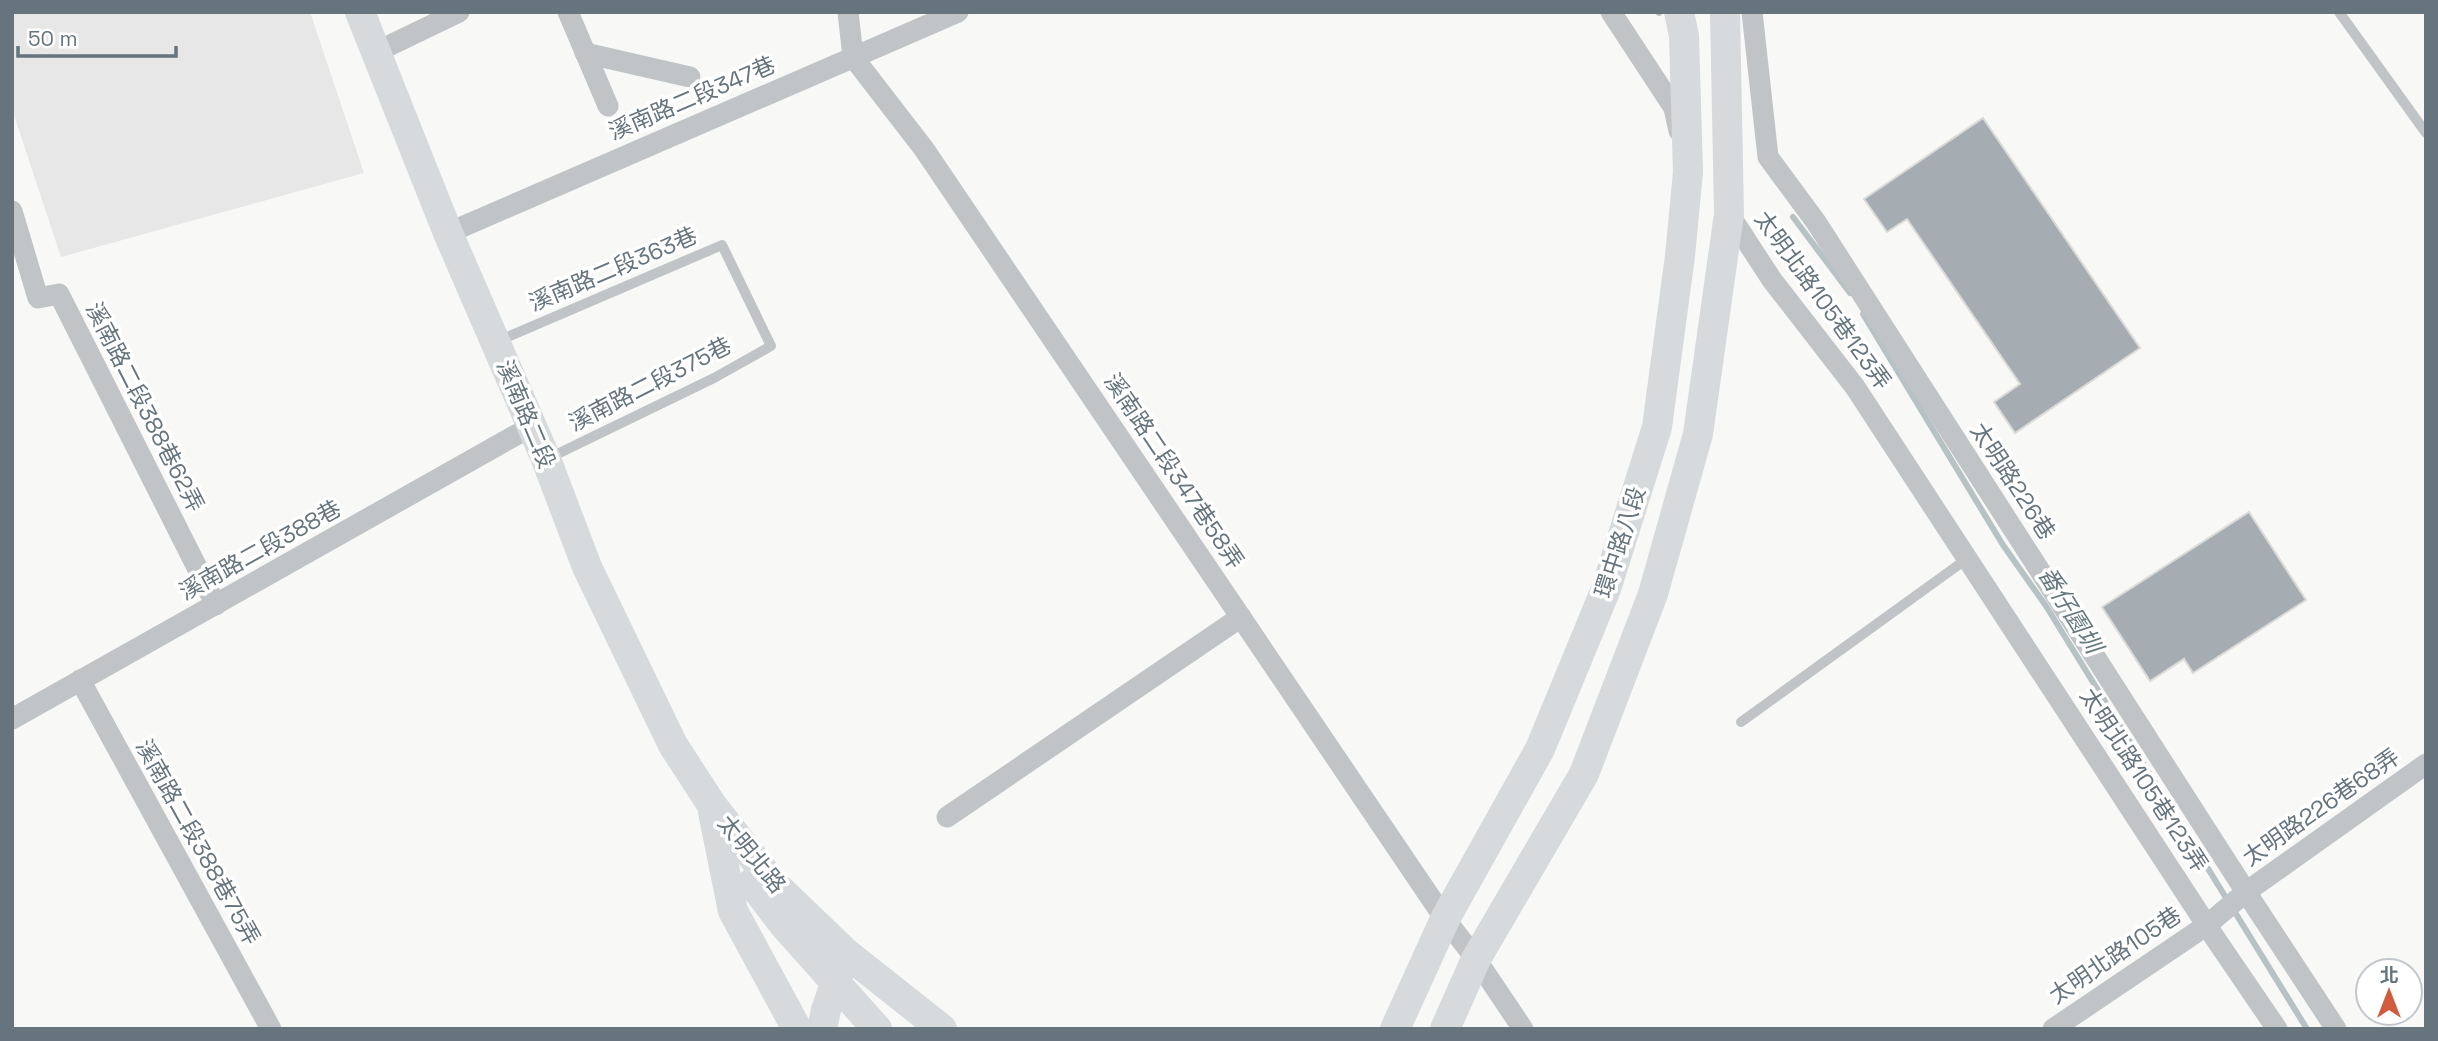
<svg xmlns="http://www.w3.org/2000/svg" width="2438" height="1041" font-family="'Space Grotesk','Noto Sans TC',sans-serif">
  <rect width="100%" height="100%" fill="#f8f8f6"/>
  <polygon fill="#e6e7e6" points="12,12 310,12 364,173 61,257 12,109"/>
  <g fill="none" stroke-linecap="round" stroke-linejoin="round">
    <g stroke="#b7c2c5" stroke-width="6">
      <polyline points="1659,12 1659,13"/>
      <polyline points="1793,217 1850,293"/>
      <polyline points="1863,314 2003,545 2046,606 2307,1029"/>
    </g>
  </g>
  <g fill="#a6adb2" stroke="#dadad8" stroke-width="2">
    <polygon points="1983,118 2140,348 2015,433 1994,402 2020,384 1907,219 1887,232 1864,199"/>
    <polygon points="2249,512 2306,600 2193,673 2184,659 2150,681 2102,607"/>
  </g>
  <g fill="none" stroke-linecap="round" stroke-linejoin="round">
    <g stroke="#c0c4c7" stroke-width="10">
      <polyline points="2339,12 2426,133"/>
      <polyline points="498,341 722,245 771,346 714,378 547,459"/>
      <polyline points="1741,722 1968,558"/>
    </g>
    <g stroke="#c0c4c7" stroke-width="21">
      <polyline points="568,12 608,106"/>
      <polyline points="848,12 853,57 924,149 1445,919 1476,959 1523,1029"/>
      <polyline points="1611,12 1674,108 1679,131"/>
      <polyline points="1752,12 1768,157 1816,222 2246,892 2336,1029"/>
      <polyline points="376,52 459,12"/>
      <polyline points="585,53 690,77"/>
      <polyline points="12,211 38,298 59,294 216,605"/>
      <polyline points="1729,214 1772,280 1855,387 2217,941 2277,1029"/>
      <polyline points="448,233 958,12"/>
      <polyline points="80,680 271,1029"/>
      <polyline points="12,719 532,426"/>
      <polyline points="947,817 1241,617"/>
      <polyline points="2053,1029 2207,925 2246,892 2426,764"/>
    </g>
    <g stroke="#d6dadd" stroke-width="30">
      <polyline points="360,12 448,233 546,459 587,567 673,745 712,805 773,883 846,953 942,1029"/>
      <polyline points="713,812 733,911 797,1029"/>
      <polyline points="752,883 784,925 877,1029"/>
      <polyline points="822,1029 826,1010 840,969"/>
      <polyline points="1395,1029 1445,919 1540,749 1606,589 1657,427 1680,256 1688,172 1684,36 1679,12"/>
      <polyline points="1445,1029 1476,959 1584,774 1653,594 1698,434 1729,214 1725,12"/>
    </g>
  </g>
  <g text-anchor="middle" stroke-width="7" stroke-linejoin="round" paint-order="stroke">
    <g font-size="23" fill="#66747e" stroke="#fff">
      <text transform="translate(692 98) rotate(-23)" y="8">溪南路二段347巷</text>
      <text transform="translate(613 269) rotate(-23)" y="8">溪南路二段363巷</text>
      <text transform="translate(1823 300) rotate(54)" y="8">太明北路105巷123弄</text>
      <text transform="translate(650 384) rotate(-27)" y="8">溪南路二段375巷</text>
      <text transform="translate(145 407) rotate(63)" y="8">溪南路二段388巷62弄</text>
      <text transform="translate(526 414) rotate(67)" y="8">溪南路二段</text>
      <text transform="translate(1174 471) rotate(56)" y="8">溪南路二段347巷58弄</text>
      <text transform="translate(2013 481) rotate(57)" y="8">太明路226巷</text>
      <text transform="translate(1620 542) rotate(-72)" y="8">環中路八段</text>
      <text transform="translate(260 550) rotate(-29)" y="8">溪南路二段388巷</text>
      <text transform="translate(2144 780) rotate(57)" y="8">太明北路105巷123弄</text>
      <text transform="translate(2321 807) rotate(-35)" y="8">太明路226巷68弄</text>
      <text transform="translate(198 842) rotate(61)" y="8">溪南路二段388巷75弄</text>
      <text transform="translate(752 854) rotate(51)" y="8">太明北路</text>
      <text transform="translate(2115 955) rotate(-34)" y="8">太明北路105巷</text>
    </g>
    <g font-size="24" font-style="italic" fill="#67797f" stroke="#fff">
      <text transform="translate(2070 610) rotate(58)" y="8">番仔園圳</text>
    </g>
  </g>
  <rect width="2438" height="1041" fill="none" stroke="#66747e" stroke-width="28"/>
  <g transform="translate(2389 992)"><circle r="33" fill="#ffffff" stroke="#c2c7cb" stroke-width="2"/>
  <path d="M0-5L12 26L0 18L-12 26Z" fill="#d15b3d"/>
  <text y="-10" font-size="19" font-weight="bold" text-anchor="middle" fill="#66747e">北</text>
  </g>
  <path d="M18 46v10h158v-10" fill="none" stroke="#66747e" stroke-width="3.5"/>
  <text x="28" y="46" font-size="21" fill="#66747e" stroke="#ffffff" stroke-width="5" paint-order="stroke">50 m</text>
</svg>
